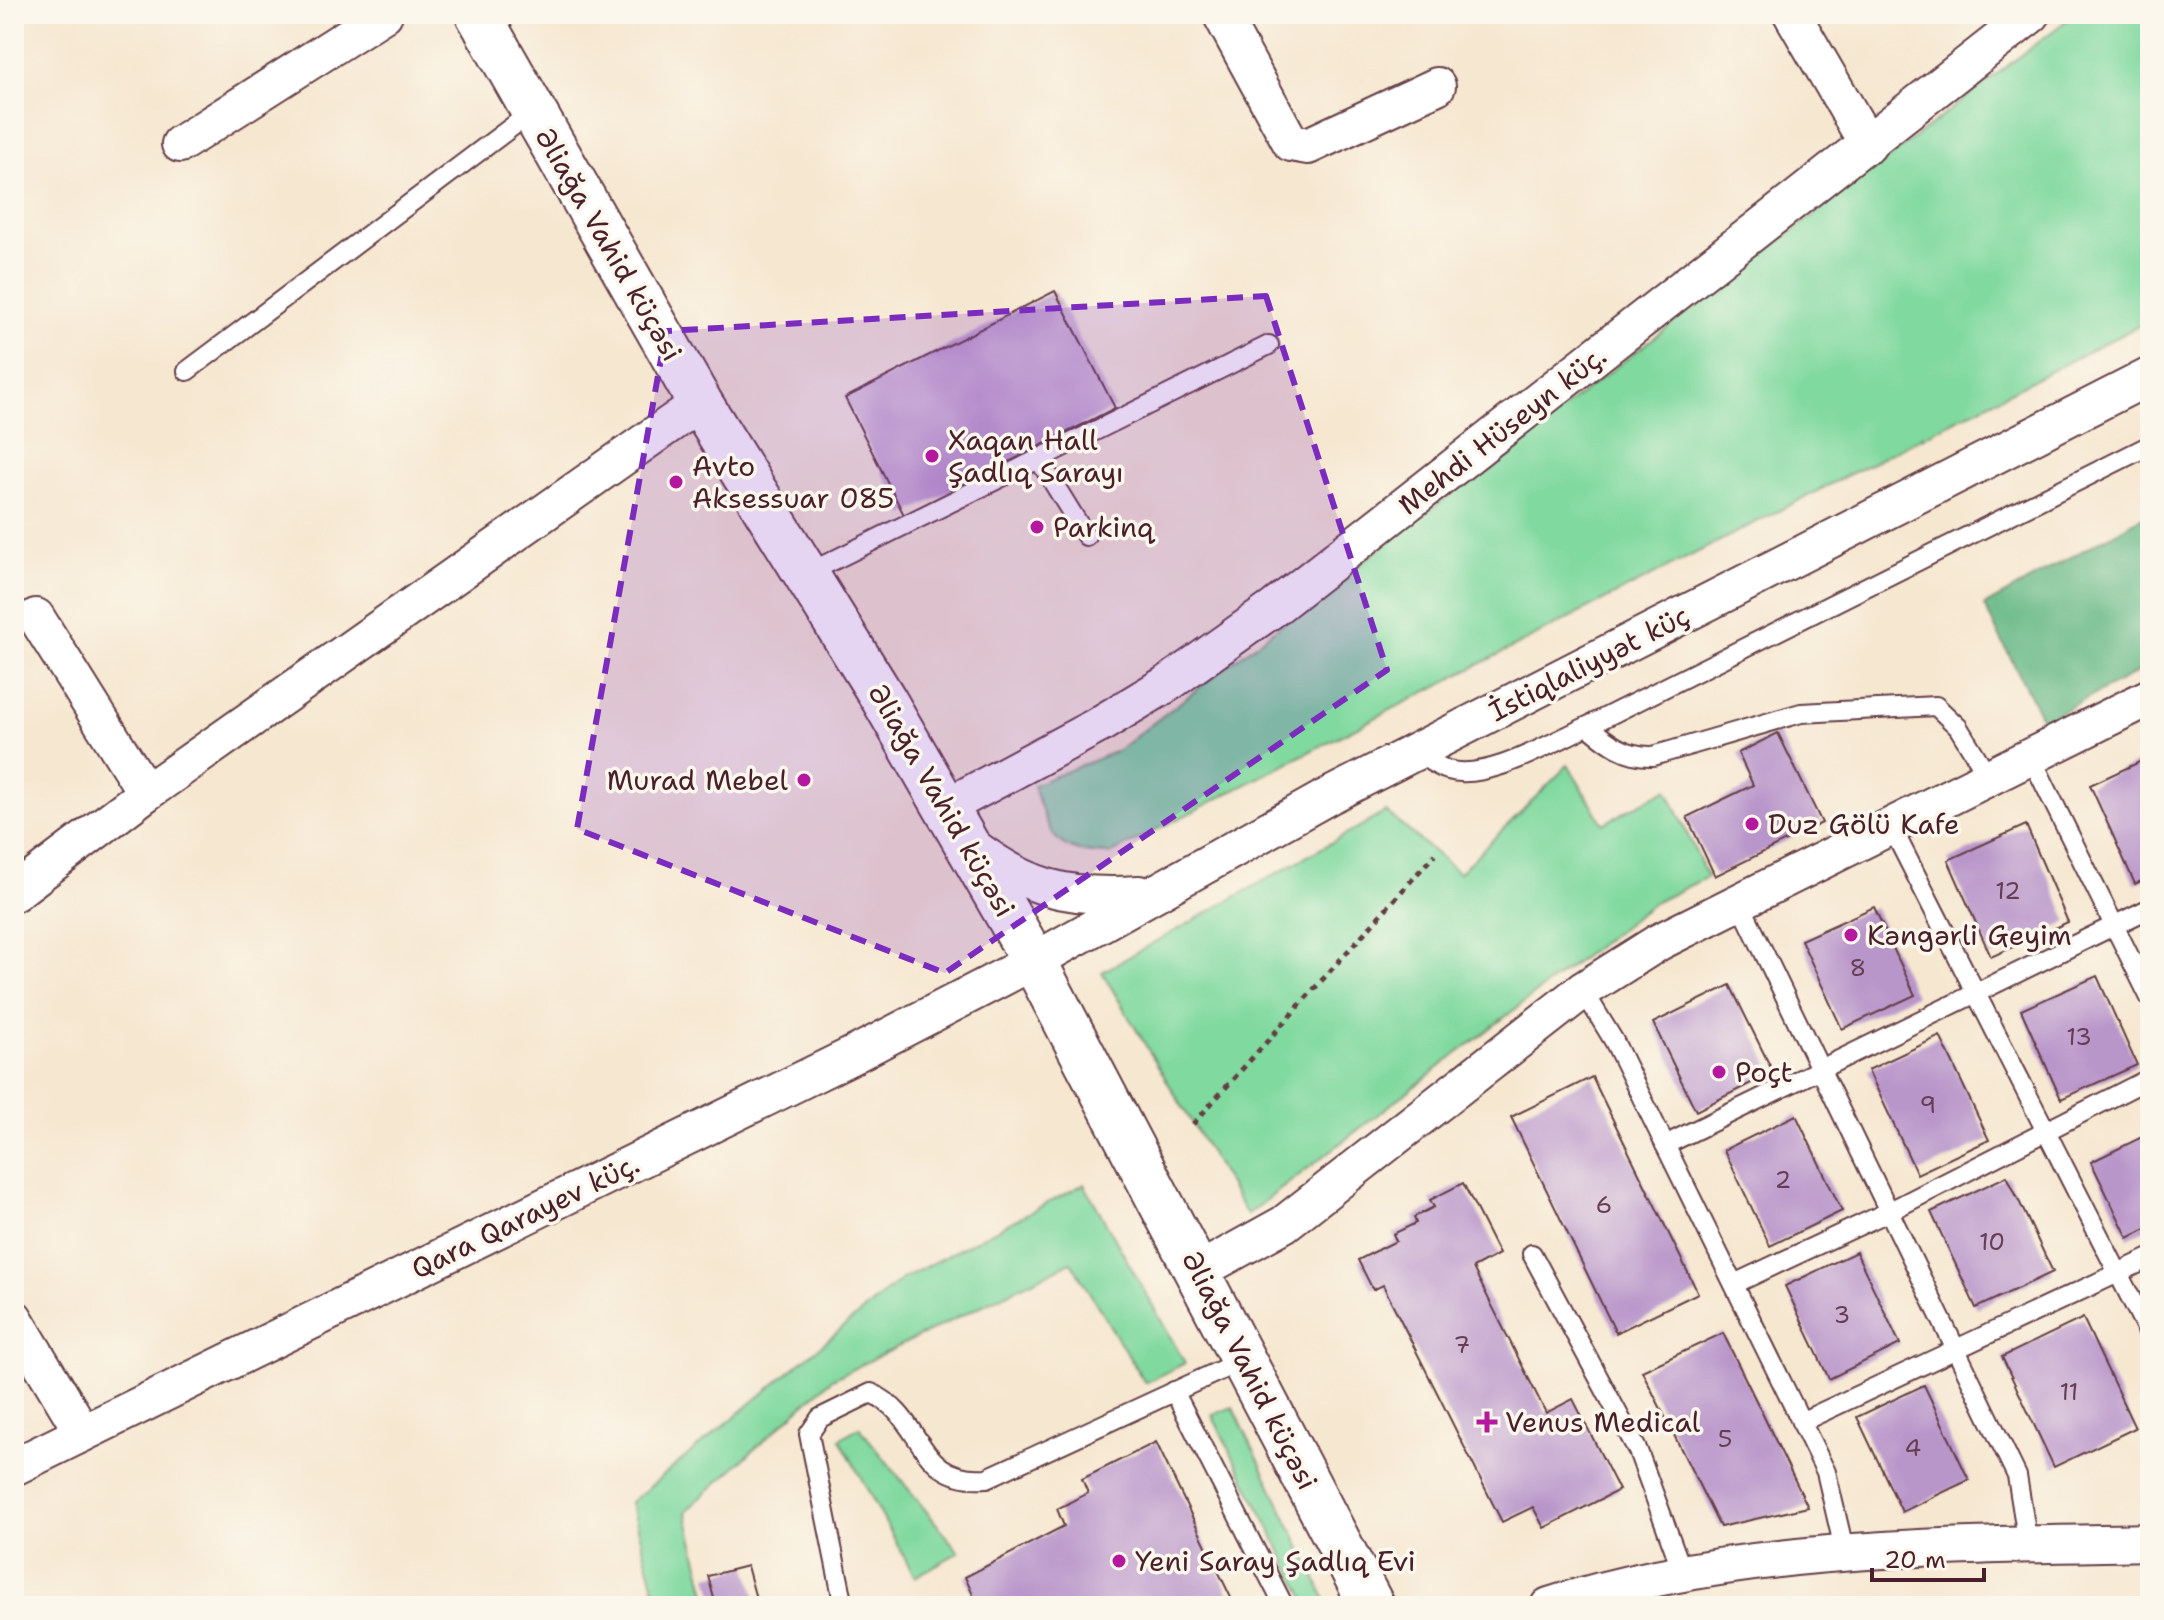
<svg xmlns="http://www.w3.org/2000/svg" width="2164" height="1620" font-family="'Shantell Sans',sans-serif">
  <rect width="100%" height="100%" fill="#fbf7ec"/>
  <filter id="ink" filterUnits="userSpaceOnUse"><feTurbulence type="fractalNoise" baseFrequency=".0125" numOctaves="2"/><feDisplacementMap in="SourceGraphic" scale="16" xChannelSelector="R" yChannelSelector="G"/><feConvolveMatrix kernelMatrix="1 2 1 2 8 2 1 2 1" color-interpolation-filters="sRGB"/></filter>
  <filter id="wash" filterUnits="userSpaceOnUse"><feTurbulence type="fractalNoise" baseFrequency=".006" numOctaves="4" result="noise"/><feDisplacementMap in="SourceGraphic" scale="32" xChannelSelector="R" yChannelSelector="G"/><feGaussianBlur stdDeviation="1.8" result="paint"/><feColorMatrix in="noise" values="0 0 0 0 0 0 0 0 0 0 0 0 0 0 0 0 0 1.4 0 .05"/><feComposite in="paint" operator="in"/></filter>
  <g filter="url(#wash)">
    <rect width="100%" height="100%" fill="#f6e7d0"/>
    <g fill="#80d99f" stroke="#657c65" stroke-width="2">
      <path d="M2075 14H2150V320L1110 854C1051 853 1051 835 1033 785L1117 751Z"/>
      <polygon points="1568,765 1603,824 1667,789 1707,877 1652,904 1247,1215 1102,972 1386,812 1459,873"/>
      <polygon points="1084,1184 1185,1363 1145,1383 1071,1262 832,1379 686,1511 709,1606 659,1606 631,1502 902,1279"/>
      <polygon points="1233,1407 1329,1606 1309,1606 1212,1415"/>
      <polygon points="859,1427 959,1552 915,1577 840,1439"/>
    </g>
    <polygon fill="#68b986" stroke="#596c58" stroke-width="2" points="2150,513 2150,666 2043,721 1984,606"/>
    <g id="blocks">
      <g fill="#b996ca">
        <polygon points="1055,291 1115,408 904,515 845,398"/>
        <polygon points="1778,733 1822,823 1715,876 1687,817 1753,785 1738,753"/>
        <polygon points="2150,757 2150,877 2135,884 2090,785"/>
        <polygon points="2026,825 2068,922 1991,957 1948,860"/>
        <polygon points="1874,907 1915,995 1842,1029 1801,940"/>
        <polygon points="2097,976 2137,1065 2061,1099 2021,1010"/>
        <polygon points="1730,985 1773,1072 1696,1111 1653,1023"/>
        <polygon points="1940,1036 1989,1140 1917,1174 1868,1070"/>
        <polygon points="1592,1077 1698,1293 1616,1333 1511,1117"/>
        <polygon points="1796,1115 1842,1211 1770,1246 1724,1150"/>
        <polygon points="2150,1133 2150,1227 2128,1238 2091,1162"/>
        <polygon points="2007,1176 2053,1272 1976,1308 1931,1212"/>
        <polygon points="1463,1183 1499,1254 1473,1268 1546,1413 1573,1399 1619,1490 1544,1528 1533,1507 1502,1522 1383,1285 1373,1290 1358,1260 1396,1241 1393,1234 1416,1223 1414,1217 1434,1207 1430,1200"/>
        <polygon points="1856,1252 1900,1344 1829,1379 1785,1286"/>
        <polygon points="2083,1318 2135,1428 2054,1467 2002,1357"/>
        <polygon points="1723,1333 1808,1507 1720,1527 1642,1371"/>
        <polygon points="1924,1385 1969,1480 1902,1512 1857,1417"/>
        <polygon points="1156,1442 1235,1606 966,1606 974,1597 965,1577 1064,1526 1057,1509 1088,1493 1082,1479"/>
        <polygon points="747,1566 758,1606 716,1606 708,1576"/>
      </g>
    </g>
  </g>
  <g filter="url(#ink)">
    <use href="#blocks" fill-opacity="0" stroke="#643d44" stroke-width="2"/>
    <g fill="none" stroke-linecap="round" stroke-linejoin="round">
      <defs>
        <g id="lane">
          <polyline points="187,371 533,111"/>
          <polyline points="1038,458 1086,536"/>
          <polyline points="806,574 1269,345"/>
          <polyline points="1588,726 2150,445"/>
          <path d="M1416 752C1426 758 1437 767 1448 770 1487 782 1552 742 1588 726 1608 743 1626 757 1653 756L1801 713 1936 706 1958 727 1988 776"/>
          <polyline points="2030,755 2150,998"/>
          <polyline points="1891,826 2150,1336"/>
          <polyline points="1739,901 2017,1476 2028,1544"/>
          <polyline points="1583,990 1614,1041 1826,1472 1845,1553"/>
          <polyline points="1665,1145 2150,908"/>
          <polyline points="1532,1254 1638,1451 1683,1573"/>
          <polyline points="1734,1284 1890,1211 2150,1078"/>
          <polyline points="1174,1391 1284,1606"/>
          <polyline points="1801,1422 2150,1258"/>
          <path d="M844 1606 809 1434 820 1418 871 1393C925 1417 915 1484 987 1478L1245 1359"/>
        </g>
        <g id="street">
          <polyline points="1221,14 1291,143 1308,146 1437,86"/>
          <polyline points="1792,14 1868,145"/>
          <polyline points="180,144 384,14"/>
          <polyline points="36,617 146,793"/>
          <polyline points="946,807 1097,726 1170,682 1274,608 2032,14"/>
          <path d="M968 843C1025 888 1067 899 1139 894"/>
          <polyline points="14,893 146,793 700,403"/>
          <polyline points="1199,1271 1284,1224 1583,990 1659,942 2150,697"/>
          <polyline points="14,1318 83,1433"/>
          <polyline points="14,1467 855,1054 1034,961 1327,797 2150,376"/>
          <path d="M1549 1606C1734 1545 1956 1546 2150 1542"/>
        </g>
        <polyline id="secondary" points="478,14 700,403 884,700 1034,961 1372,1606"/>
      </defs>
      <use href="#lane" stroke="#643d44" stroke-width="22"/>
      <use href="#street" stroke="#643d44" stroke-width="40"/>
      <use href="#secondary" stroke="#643d44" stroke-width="48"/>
      <polyline stroke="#643d44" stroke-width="5" stroke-dasharray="6 6" stroke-linecap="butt" points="1193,1124 1435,854"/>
      <use href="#lane" stroke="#fff" stroke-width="18"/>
      <use href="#street" stroke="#fff" stroke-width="36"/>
      <use href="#secondary" stroke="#fff" stroke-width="44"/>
    </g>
  </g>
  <path fill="#7b2cbf" fill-opacity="0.2" stroke="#7b2cbf" stroke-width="6" stroke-dasharray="16 10" stroke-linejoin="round" d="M1266 296 1387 670 945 973 577 829 666 331Z"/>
  <g fill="#b5179e" stroke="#fbf7ec" stroke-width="3">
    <circle cx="932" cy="456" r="8"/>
    <circle cx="676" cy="482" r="8"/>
    <circle cx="1037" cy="527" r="8"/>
    <circle cx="804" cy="780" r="8"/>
    <circle cx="1752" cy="824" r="8"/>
    <circle cx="1851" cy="935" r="8"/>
    <circle cx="1719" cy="1072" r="8"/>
    <path d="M1483 1410h8v8h8v8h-8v8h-8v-8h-8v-8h8z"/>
    <circle cx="1119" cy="1561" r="8"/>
  </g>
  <g text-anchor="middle" stroke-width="7" stroke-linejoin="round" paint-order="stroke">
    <g font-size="24" fill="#663d53">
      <text x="2008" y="899">12</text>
      <text x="1858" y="976">8</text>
      <text x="2079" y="1045">13</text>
      <text x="1928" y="1113">9</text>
      <text x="1783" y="1188">2</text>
      <text x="1604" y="1213">6</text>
      <text x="1992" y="1250">10</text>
      <text x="1842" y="1323">3</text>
      <text x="1462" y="1353">7</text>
      <text x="2069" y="1400">11</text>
      <text x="1725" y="1447">5</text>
      <text x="1913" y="1456">4</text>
    </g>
    <g font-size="28" fill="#4a1f2b" stroke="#fbf7ec">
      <text transform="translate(609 244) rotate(60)" y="10">Əliağa Vahid küçəsi</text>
      <text transform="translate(1502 430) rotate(-38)" y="10">Mehdi Hüseyn küç.</text>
      <text transform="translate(1589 663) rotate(-27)" y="10">İstiqlaliyyət küç</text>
      <text transform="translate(942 800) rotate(60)" y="10">Əliağa Vahid küçəsi</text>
      <text transform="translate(525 1216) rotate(-26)" y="10">Qara Qarayev küç.</text>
      <text transform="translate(1250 1370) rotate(63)" y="10">Əliağa Vahid küçəsi</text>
    </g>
    <g font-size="28" fill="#4a1f2b" stroke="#fbf7ec" text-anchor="start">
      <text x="948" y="450">Xaqan Hall<tspan x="948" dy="32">Şadlıq Sarayı</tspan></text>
      <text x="692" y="476">Avto<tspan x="692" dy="32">Aksessuar 085</tspan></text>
      <text x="1053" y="537">Parkinq</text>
      <text x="788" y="790" text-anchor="end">Murad Mebel</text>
      <text x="1768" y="834">Duz Gölü Kafe</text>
      <text x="1867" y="945">Kəngərli Geyim</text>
      <text x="1735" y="1082">Poçt</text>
      <text x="1505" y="1432">Venus Medical</text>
      <text x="1135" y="1571">Yeni Saray Şadlıq Evi</text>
    </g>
  </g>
  <rect width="2164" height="1620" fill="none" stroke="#fbf7ec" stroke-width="48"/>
  <path d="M1872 1568v12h112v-12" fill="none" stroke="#4a1f2b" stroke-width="4"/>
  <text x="1884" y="1568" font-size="24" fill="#4a1f2b" stroke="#fbf7ec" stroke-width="6" paint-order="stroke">20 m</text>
</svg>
